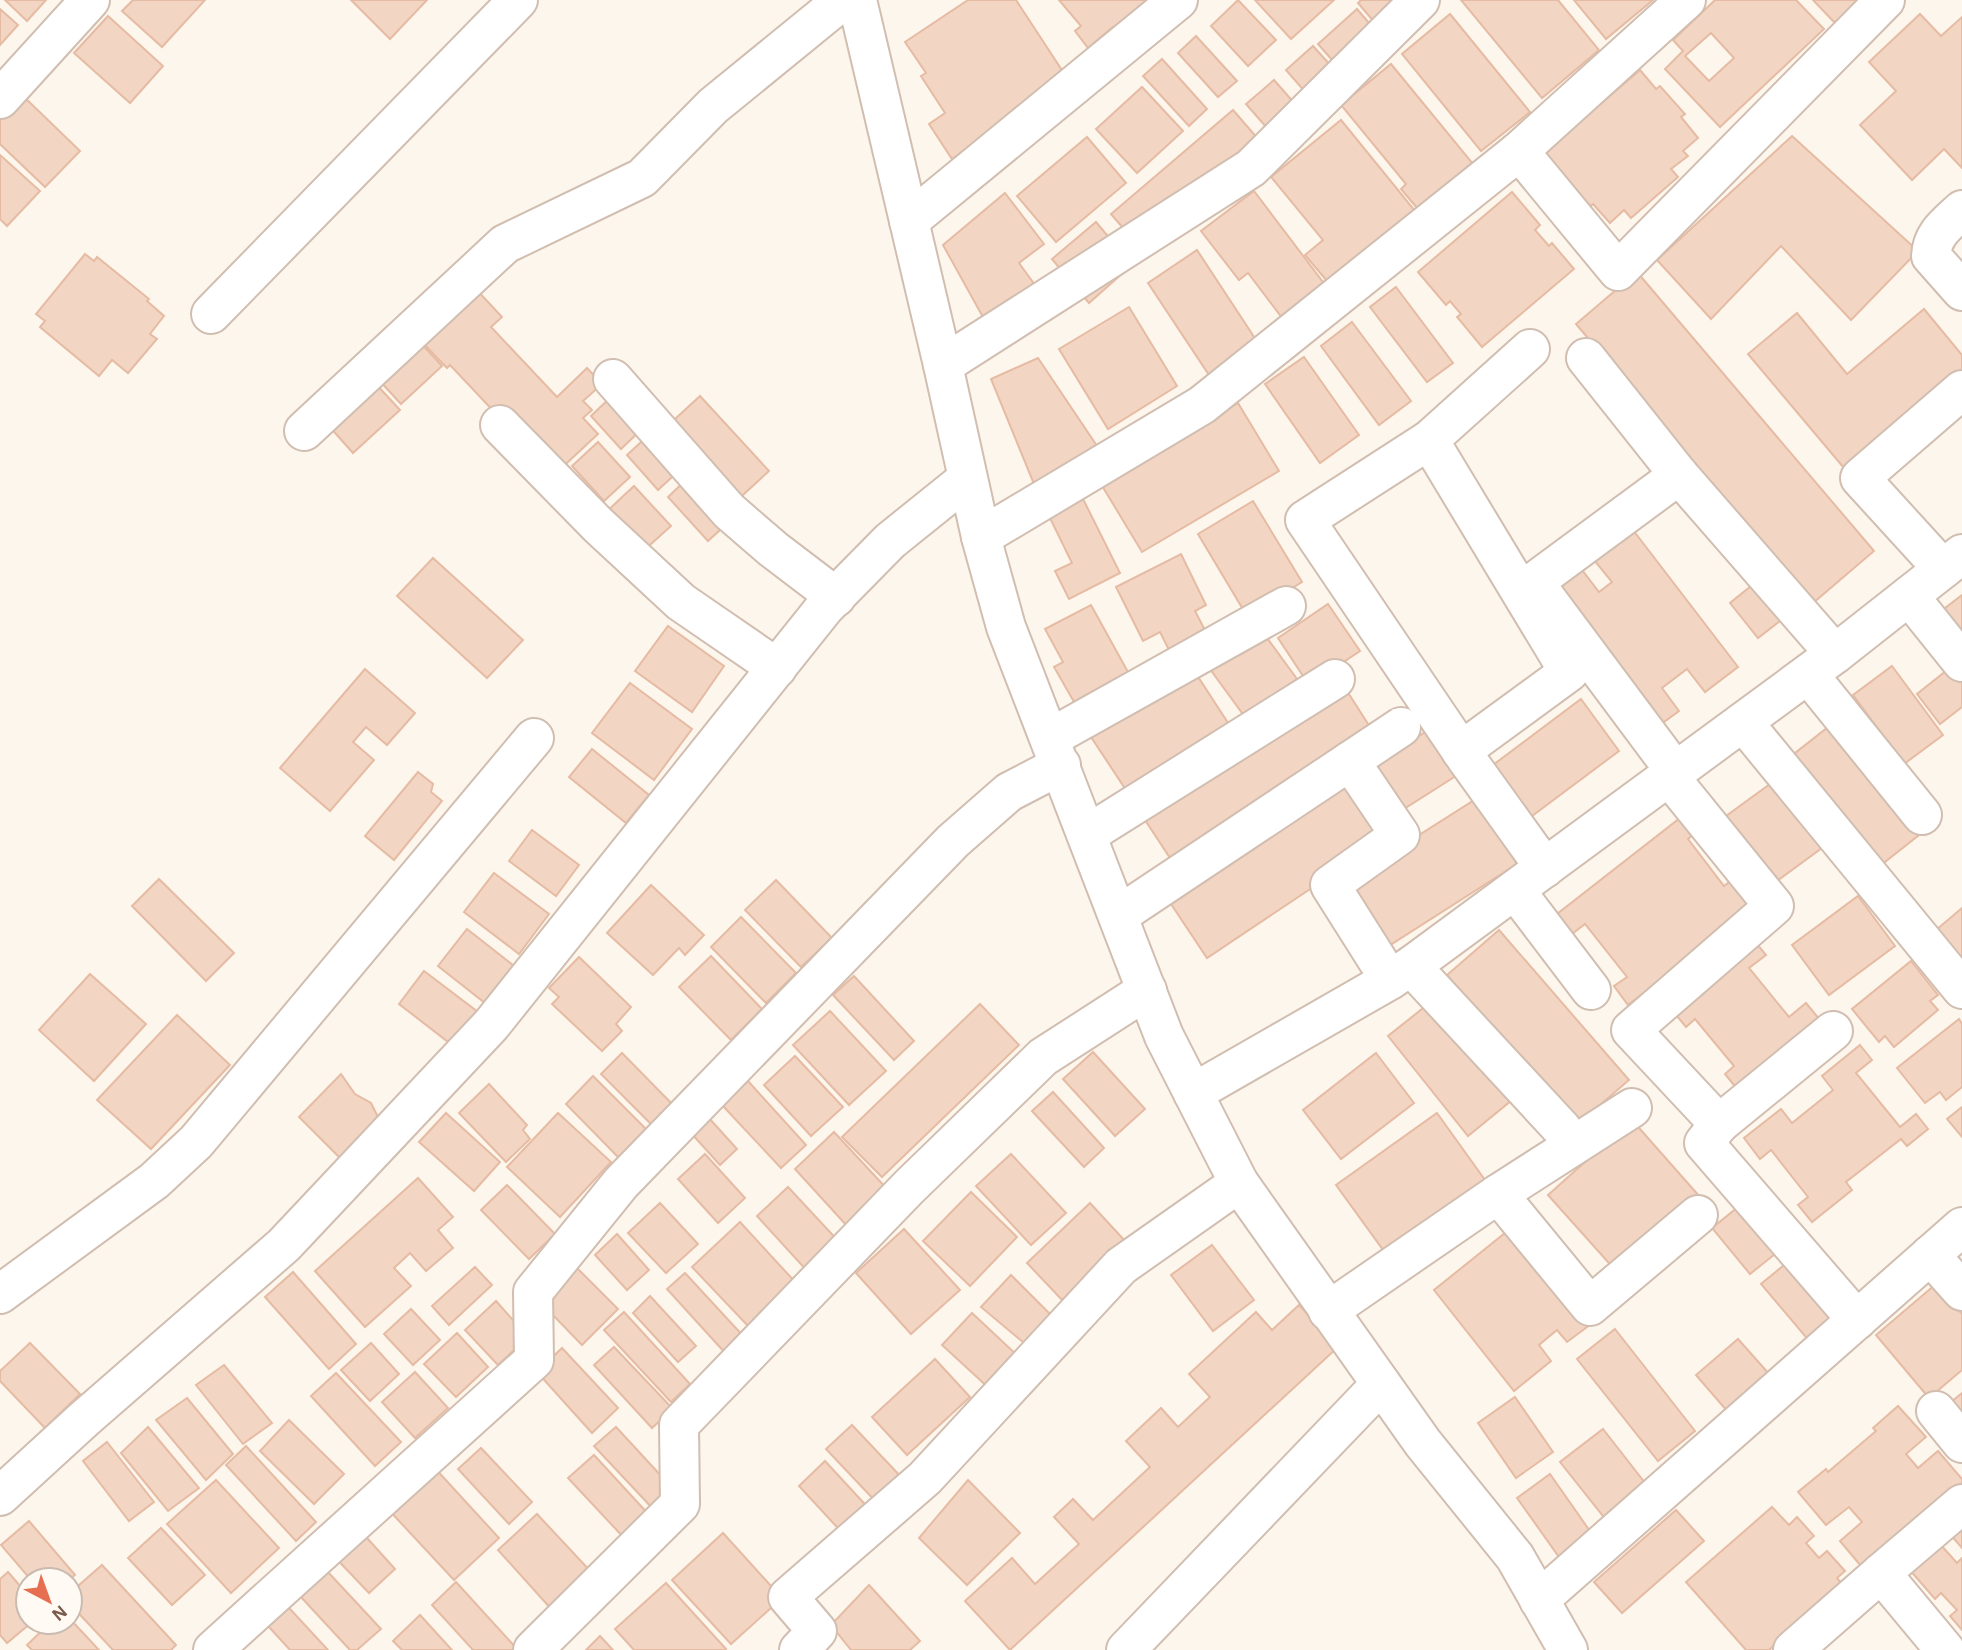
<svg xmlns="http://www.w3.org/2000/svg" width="1962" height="1650" font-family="'Alegreya Sans',sans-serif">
  <rect width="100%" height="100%" fill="#fdf6ec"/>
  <g fill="#f3d5c3" stroke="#e6bba3" stroke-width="2" fill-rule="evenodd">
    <polygon points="5,0 46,0 27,21"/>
    <polygon points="133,0 205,0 162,47 122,11"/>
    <polygon points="351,0 427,0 390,39"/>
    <polygon points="968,0 1016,0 1069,81 952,159 929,124 945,113 921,76 926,73 905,42"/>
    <polygon points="1059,0 1162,0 1119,36 1113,27 1088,48 1075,31 1081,26"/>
    <polygon points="1238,0 1276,40 1248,66 1211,26"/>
    <polygon points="1255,0 1334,0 1291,39"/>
    <polygon points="1361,0 1413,0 1393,44 1358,3"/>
    <polygon points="1461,0 1558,0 1599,50 1542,98"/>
    <polygon points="1574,0 1653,0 1606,39"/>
    <path d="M1715 0H1796L1824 29 1720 127 1665 69 1683 51 1673 40ZM1711 33 1734 58 1709 81 1685 56Z"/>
    <polygon points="1813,0 1859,0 1835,23"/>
    <polygon points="0,9 18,25 0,45"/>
    <polygon points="1357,9 1387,44 1348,78 1318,44"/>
    <polygon points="1450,14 1530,112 1481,151 1402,54"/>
    <polygon points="1920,14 1941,36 1962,17 1962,168 1944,149 1912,180 1860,125 1896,91 1869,62"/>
    <polygon points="108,16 163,66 130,103 74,53"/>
    <polygon points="1196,36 1237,81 1218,97 1178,53"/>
    <polygon points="1313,46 1342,78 1315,103 1286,70"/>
    <polygon points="1162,59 1207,109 1189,126 1143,76"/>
    <polygon points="1391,64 1478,170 1423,215 1401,189 1406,184 1341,105"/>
    <polygon points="1640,70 1656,89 1660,86 1685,114 1681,117 1698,138 1683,151 1688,156 1671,169 1678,177 1631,218 1624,210 1610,223 1593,204 1584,212 1543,153"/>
    <polygon points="1274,80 1310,121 1282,145 1246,104"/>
    <polygon points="1142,87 1183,131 1137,173 1096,129"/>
    <polygon points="21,94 80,151 45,187 0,144 0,116"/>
    <polygon points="1233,110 1265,147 1143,251 1111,214"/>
    <polygon points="1341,120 1420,217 1333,288 1305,255 1323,240 1271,177"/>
    <polygon points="1792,136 1918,251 1851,320 1781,246 1711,319 1657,260"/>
    <polygon points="1087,137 1126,183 1056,242 1017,196"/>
    <polygon points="0,155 40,191 7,226 0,219"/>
    <polygon points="1254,191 1329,290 1286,323 1248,273 1239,280 1201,231"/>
    <polygon points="1512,192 1540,225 1535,230 1549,246 1552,243 1574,269 1482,347 1457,317 1461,314 1450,301 1446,305 1418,272"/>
    <polygon points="1005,193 1044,244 1019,263 1051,307 999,346 943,245"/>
    <polygon points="1096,222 1132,265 1089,303 1052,259"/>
    <polygon points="1197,250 1260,346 1211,378 1148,283"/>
    <polygon points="85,254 94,261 97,257 149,299 147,301 164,316 150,334 157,339 128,373 112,360 99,376 40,327 45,321 36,314"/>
    <polygon points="1637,272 1874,551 1813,603 1576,324"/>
    <polygon points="474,287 502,317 491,327 557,397 587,368 602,384 583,401 592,410 583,418 598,434 554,475 450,365 447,368 419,339"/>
    <polygon points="1396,287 1453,363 1427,382 1370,307"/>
    <polygon points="1129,307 1177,386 1108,429 1059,349"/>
    <polygon points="1924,309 1962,355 1962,370 1844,468 1748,354 1797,313 1847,374"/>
    <polygon points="1352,322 1411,401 1379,425 1321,346"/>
    <polygon points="419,341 442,366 401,404 378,379"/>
    <polygon points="1304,357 1359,435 1320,463 1265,384"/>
    <polygon points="1038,358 1099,449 1034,484 991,379"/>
    <polygon points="375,383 400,410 353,453 328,425"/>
    <polygon points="614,394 644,427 621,449 591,416"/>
    <polygon points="700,396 769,471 732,505 663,430"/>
    <polygon points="1238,403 1279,471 1142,552 1101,484"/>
    <polygon points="653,431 685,465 658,490 627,455"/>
    <polygon points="598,442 630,477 604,501 572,466"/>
    <polygon points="689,477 730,521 708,541 668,497"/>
    <polygon points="634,486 671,526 641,553 604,514"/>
    <polygon points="1083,499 1120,573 1069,599 1055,571 1072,563 1049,516"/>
    <polygon points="1253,501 1302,582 1247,616 1198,534"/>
    <polygon points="1633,530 1738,667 1705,692 1687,669 1662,688 1679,711 1657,727 1554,592 1582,570 1599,592 1612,582 1594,560"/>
    <polygon points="1181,554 1206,605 1195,611 1207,634 1170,652 1160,632 1143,641 1116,587"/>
    <polygon points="433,558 523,640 487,678 397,596"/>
    <polygon points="1761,578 1789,614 1758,638 1730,603"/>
    <polygon points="1962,595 1962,657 1932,618"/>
    <polygon points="1328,604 1360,651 1309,685 1278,638"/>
    <polygon points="1091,605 1128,672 1074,702 1054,667 1063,662 1045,629"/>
    <polygon points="668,626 724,666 692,712 635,671"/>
    <polygon points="1259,627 1297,679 1245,717 1207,665"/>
    <polygon points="1956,663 1962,671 1962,707 1940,724 1917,694"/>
    <polygon points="1191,666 1232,729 1130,796 1089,734"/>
    <polygon points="1892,666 1943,735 1904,764 1853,695"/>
    <polygon points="365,669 415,713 387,745 366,727 353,742 374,760 330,811 280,768"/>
    <polygon points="630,683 692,729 654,780 592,733"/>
    <polygon points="1347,691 1377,738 1176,867 1145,820"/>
    <polygon points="1581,699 1619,751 1524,822 1485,771"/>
    <polygon points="1832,724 1919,835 1876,869 1790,757"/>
    <polygon points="1430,729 1459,774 1399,812 1371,767"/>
    <polygon points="592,749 649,795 626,823 569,777"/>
    <polygon points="418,772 433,784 431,792 442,801 394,860 365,836"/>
    <polygon points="1777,779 1826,845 1770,886 1722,819"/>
    <polygon points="1346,787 1382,841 1207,958 1171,904"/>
    <polygon points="1476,799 1517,864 1387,947 1345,882"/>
    <polygon points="1689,811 1702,827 1688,839 1724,886 1741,873 1762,901 1628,1005 1614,986 1627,977 1585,924 1572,934 1557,914"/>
    <polygon points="532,830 579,865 556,896 509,861"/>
    <polygon points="494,873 549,914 519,954 464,912"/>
    <polygon points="159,879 234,953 206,981 132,906"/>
    <polygon points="776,880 832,938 801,967 745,910"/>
    <polygon points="651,885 704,935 685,955 679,948 653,975 607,933"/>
    <polygon points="1858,896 1895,946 1829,995 1792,945"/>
    <polygon points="1962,908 1962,961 1936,930"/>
    <polygon points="741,917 796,973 766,1003 711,947"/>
    <polygon points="467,929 514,966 485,1003 438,966"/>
    <polygon points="1499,930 1629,1080 1578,1124 1447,975"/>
    <polygon points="1753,939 1766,955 1749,968 1789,1017 1806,1003 1820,1020 1738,1090 1725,1074 1734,1066 1695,1019 1686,1027 1672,1010"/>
    <polygon points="711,956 762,1009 731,1040 679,987"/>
    <polygon points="579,957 631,1007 616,1024 622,1031 602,1051 552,1004 559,997 549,988"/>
    <polygon points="1911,961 1938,995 1930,1001 1938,1010 1894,1047 1885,1036 1879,1042 1852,1009"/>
    <polygon points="424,971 478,1012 452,1045 399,1004"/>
    <polygon points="90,974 146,1024 94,1081 39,1030"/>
    <polygon points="854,976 914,1041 894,1060 833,995"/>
    <polygon points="1432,1001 1512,1100 1468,1136 1388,1036"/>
    <polygon points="980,1004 1019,1045 882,1177 842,1137"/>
    <polygon points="830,1011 886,1071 849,1105 793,1045"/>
    <polygon points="177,1015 230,1065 151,1149 97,1100"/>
    <polygon points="1959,1019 1962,1024 1962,1087 1946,1100 1940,1092 1925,1103 1897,1068"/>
    <polygon points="1860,1045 1872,1060 1856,1073 1900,1127 1916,1114 1928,1129 1907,1146 1901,1139 1846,1182 1852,1190 1812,1222 1798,1205 1808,1197 1771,1150 1760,1159 1744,1138 1781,1109 1792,1123 1833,1090 1822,1076"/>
    <polygon points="1093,1052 1145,1109 1115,1136 1063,1079"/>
    <polygon points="622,1053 678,1110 657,1130 601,1074"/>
    <polygon points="1376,1053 1414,1103 1341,1159 1303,1110"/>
    <polygon points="795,1056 843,1107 811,1136 764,1085"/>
    <polygon points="341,1074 355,1094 371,1103 378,1117 341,1159 299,1117"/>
    <polygon points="593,1076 650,1133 622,1161 566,1104"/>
    <polygon points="748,1081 806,1145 781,1168 722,1105"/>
    <polygon points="489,1084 527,1125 523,1130 530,1139 506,1162 459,1113"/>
    <polygon points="1053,1092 1104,1148 1084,1167 1032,1111"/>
    <polygon points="1962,1107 1962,1137 1947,1119"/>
    <polygon points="446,1113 500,1162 474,1191 419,1142"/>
    <polygon points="558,1113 611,1162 560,1217 507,1167"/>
    <polygon points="1437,1113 1490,1187 1389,1258 1336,1185"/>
    <polygon points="708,1117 737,1149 720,1165 691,1133"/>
    <polygon points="1632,1120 1700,1197 1616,1271 1548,1195"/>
    <polygon points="834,1132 888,1190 848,1227 795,1169"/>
    <polygon points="705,1154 745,1198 718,1223 678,1179"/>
    <polygon points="1011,1154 1066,1213 1031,1245 976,1186"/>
    <polygon points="418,1178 453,1217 438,1230 453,1248 426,1271 410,1253 394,1268 411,1286 365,1327 315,1271"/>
    <polygon points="507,1185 555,1234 529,1259 481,1210"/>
    <polygon points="788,1187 841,1244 809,1273 757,1216"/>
    <polygon points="971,1192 1017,1237 970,1286 923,1241"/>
    <polygon points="660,1203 698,1244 666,1273 628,1233"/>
    <polygon points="1090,1203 1126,1242 1064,1302 1027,1263"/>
    <polygon points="1742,1204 1780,1250 1750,1274 1712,1228"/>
    <polygon points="740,1222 797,1284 750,1328 692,1267"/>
    <polygon points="904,1229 960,1290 911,1334 856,1273"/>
    <polygon points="1510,1229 1587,1327 1567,1342 1557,1330 1539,1345 1551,1361 1514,1391 1434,1290"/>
    <polygon points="617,1234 649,1270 627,1290 595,1255"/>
    <polygon points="1212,1245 1254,1300 1213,1331 1171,1275"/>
    <polygon points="1795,1256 1844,1315 1811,1343 1761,1284"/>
    <polygon points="572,1263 618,1309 582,1345 543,1305"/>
    <polygon points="475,1267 492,1285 449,1325 432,1306"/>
    <polygon points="293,1272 356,1344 329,1369 265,1297"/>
    <polygon points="685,1273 745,1338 727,1355 667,1289"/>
    <polygon points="1011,1275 1052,1316 1024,1343 981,1307"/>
    <polygon points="1936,1284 1962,1314 1962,1370 1929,1398 1876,1335"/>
    <polygon points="650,1296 696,1346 678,1362 633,1313"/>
    <polygon points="496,1301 528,1337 498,1365 465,1330"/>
    <polygon points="1299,1305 1338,1347 1010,1650 965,1601 1012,1558 1035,1584 1079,1544 1054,1517 1073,1499 1093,1520 1150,1467 1126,1441 1161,1408 1178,1427 1210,1397 1189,1374 1256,1312 1272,1330"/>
    <polygon points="411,1309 440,1340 413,1365 384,1334"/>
    <polygon points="624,1312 690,1384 671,1402 604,1330"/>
    <polygon points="972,1313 1020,1358 991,1390 942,1345"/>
    <polygon points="1615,1329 1695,1431 1658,1461 1577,1359"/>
    <polygon points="457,1333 488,1367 456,1397 424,1364"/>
    <polygon points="1738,1339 1770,1375 1728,1412 1696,1375"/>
    <polygon points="30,1343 80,1394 45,1428 0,1381 0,1371"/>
    <polygon points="371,1343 399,1374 370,1401 341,1370"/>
    <polygon points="614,1347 673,1409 652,1428 594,1365"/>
    <polygon points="562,1348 618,1408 592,1433 537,1372"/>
    <polygon points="935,1359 970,1397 907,1455 872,1417"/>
    <polygon points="224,1365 272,1423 243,1444 196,1385"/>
    <polygon points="415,1372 448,1408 415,1438 382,1402"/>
    <polygon points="336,1373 401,1442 375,1466 311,1396"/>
    <polygon points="1962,1393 1962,1428 1945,1407"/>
    <polygon points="1515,1397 1553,1452 1516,1478 1478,1423"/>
    <polygon points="187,1398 233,1454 206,1480 156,1420"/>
    <polygon points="1898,1406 1926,1437 1906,1454 1918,1468 1938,1451 1962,1479 1962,1489 1866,1572 1840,1541 1862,1522 1849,1507 1826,1525 1798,1492 1826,1469 1828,1472 1876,1431 1873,1428"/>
    <polygon points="289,1420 344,1474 314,1504 260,1451"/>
    <polygon points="852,1425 904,1480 879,1505 826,1449"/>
    <polygon points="148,1427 199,1488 168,1511 121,1453"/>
    <polygon points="616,1427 676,1492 655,1511 594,1446"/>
    <polygon points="1603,1429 1649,1488 1607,1521 1560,1462"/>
    <polygon points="107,1442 154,1502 129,1521 83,1461"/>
    <polygon points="246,1446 316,1522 296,1541 226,1465"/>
    <polygon points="481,1448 532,1502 509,1524 458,1469"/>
    <polygon points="594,1455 651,1517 626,1540 568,1478"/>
    <polygon points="825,1461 873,1513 847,1538 799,1486"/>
    <polygon points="432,1465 499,1538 454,1580 386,1507"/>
    <polygon points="1550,1474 1592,1534 1559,1557 1517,1498"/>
    <polygon points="216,1480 279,1548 231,1593 167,1524"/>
    <polygon points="968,1480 1020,1533 967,1585 919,1538"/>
    <polygon points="1772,1507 1789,1525 1797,1517 1814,1536 1806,1543 1819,1558 1827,1551 1845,1571 1837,1578 1848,1591 1805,1618 1769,1650 1746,1650 1686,1582"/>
    <polygon points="1676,1510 1704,1541 1622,1613 1594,1582"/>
    <polygon points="537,1514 593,1574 553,1611 498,1550"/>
    <polygon points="29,1521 75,1575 69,1580 31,1580 1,1545"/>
    <polygon points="1962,1524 1962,1548 1950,1534"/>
    <polygon points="161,1528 205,1575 172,1605 128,1558"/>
    <polygon points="358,1528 395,1569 369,1593 330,1552"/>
    <polygon points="723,1533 782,1598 731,1644 672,1580"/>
    <polygon points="1939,1543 1957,1563 1962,1558 1962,1630 1950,1616 1957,1610 1941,1593 1935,1599 1909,1569"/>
    <polygon points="102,1565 176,1645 171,1650 113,1650 70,1604 70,1593"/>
    <polygon points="327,1571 381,1629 357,1650 350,1650 300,1596"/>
    <polygon points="8,1572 28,1595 28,1622 32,1622 7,1643 0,1635 0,1579"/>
    <polygon points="456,1582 518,1650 473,1650 432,1605"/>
    <polygon points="666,1583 726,1649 724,1650 634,1650 615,1629"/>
    <polygon points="869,1585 920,1641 910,1650 851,1650 831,1625"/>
    <polygon points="278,1596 328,1650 290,1650 258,1615"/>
    <polygon points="420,1615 452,1650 402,1650 393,1641"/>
    <polygon points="70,1619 99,1650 32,1650 27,1645 51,1622 70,1622"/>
    <polygon points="600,1636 613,1650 586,1650"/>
  </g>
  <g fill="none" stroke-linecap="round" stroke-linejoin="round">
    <defs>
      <g id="minor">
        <polyline points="857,0 943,365 981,537 1006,627 1164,1036 1239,1183 1423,1443 1515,1557 1568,1650"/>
        <polyline points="0,99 90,0"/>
        <polyline points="1519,151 1618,271 1885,0"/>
        <path d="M1962 210C1947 224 1932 234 1931 256L1962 291"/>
        <polyline points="909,221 1178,0"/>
        <polyline points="211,314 518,0"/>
        <polyline points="1586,358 1679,475 1835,654"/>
        <polyline points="943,365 1251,168 1420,0"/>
        <polyline points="613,379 729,511 773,549 836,597"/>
        <polyline points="500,425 598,525 681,602 777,668"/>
        <polyline points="304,431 505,244 642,178 713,106 843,0"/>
        <polyline points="1429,440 1305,520 1468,761 1545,868"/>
        <polyline points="981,537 1202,405 1519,151 1686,0"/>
        <polyline points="1943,569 1860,478 1962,390"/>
        <polyline points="1909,596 1962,662"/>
        <polyline points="1808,674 1922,815"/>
        <polyline points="1743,722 1962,989"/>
        <polyline points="1050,738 1286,606"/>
        <polyline points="1461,751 1569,672 1429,440 1530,349"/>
        <polyline points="1663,755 1534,582 1679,475"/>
        <polyline points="1350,761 1400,835 1330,885 1390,980"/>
        <polyline points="1680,790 1774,906 1631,1030 1719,1124 1704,1143 1857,1320"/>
        <polyline points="1088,834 1335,679"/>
        <polyline points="1515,890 1591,990"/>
        <polyline points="1119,915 1401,727"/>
        <polyline points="1411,966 1562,1129"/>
        <polyline points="1193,1093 1390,980 1411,966 1835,654 1962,554"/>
        <polyline points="1719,1124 1833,1031"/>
        <polyline points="1498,1194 1590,1306 1698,1215"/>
        <polyline points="1930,1255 1962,1291"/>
        <polyline points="0,1294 154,1181 196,1142 534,738"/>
        <polyline points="1328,1311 1498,1194 1632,1108"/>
        <polyline points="1936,1411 1962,1443"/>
        <polyline points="0,1496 83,1420 284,1245 491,1025 825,607 890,541 967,479"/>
        <polyline points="1539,1600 1962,1227"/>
        <polyline points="213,1650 534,1360 533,1292 621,1183 953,841 1009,792 1061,765"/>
        <polyline points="533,1650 680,1504 679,1425 909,1187 1043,1057 1147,990"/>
        <polyline points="799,1650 817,1631 788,1597 925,1478 1121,1266 1239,1183"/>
        <polyline points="1126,1650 1381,1384"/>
        <polyline points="1793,1650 1881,1573"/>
        <polyline points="1945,1650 1881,1573 1962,1504"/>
      </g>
    </defs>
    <use href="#minor" stroke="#d1beb0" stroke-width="42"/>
    <use href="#minor" stroke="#fff" stroke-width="38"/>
  </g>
  <g transform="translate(49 1601) rotate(139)"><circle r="33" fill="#fffaf3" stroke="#cabbb1" stroke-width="2"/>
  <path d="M0-5L12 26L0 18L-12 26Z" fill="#e76f51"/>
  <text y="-10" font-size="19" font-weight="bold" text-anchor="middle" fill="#7a5c4d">N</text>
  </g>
</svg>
